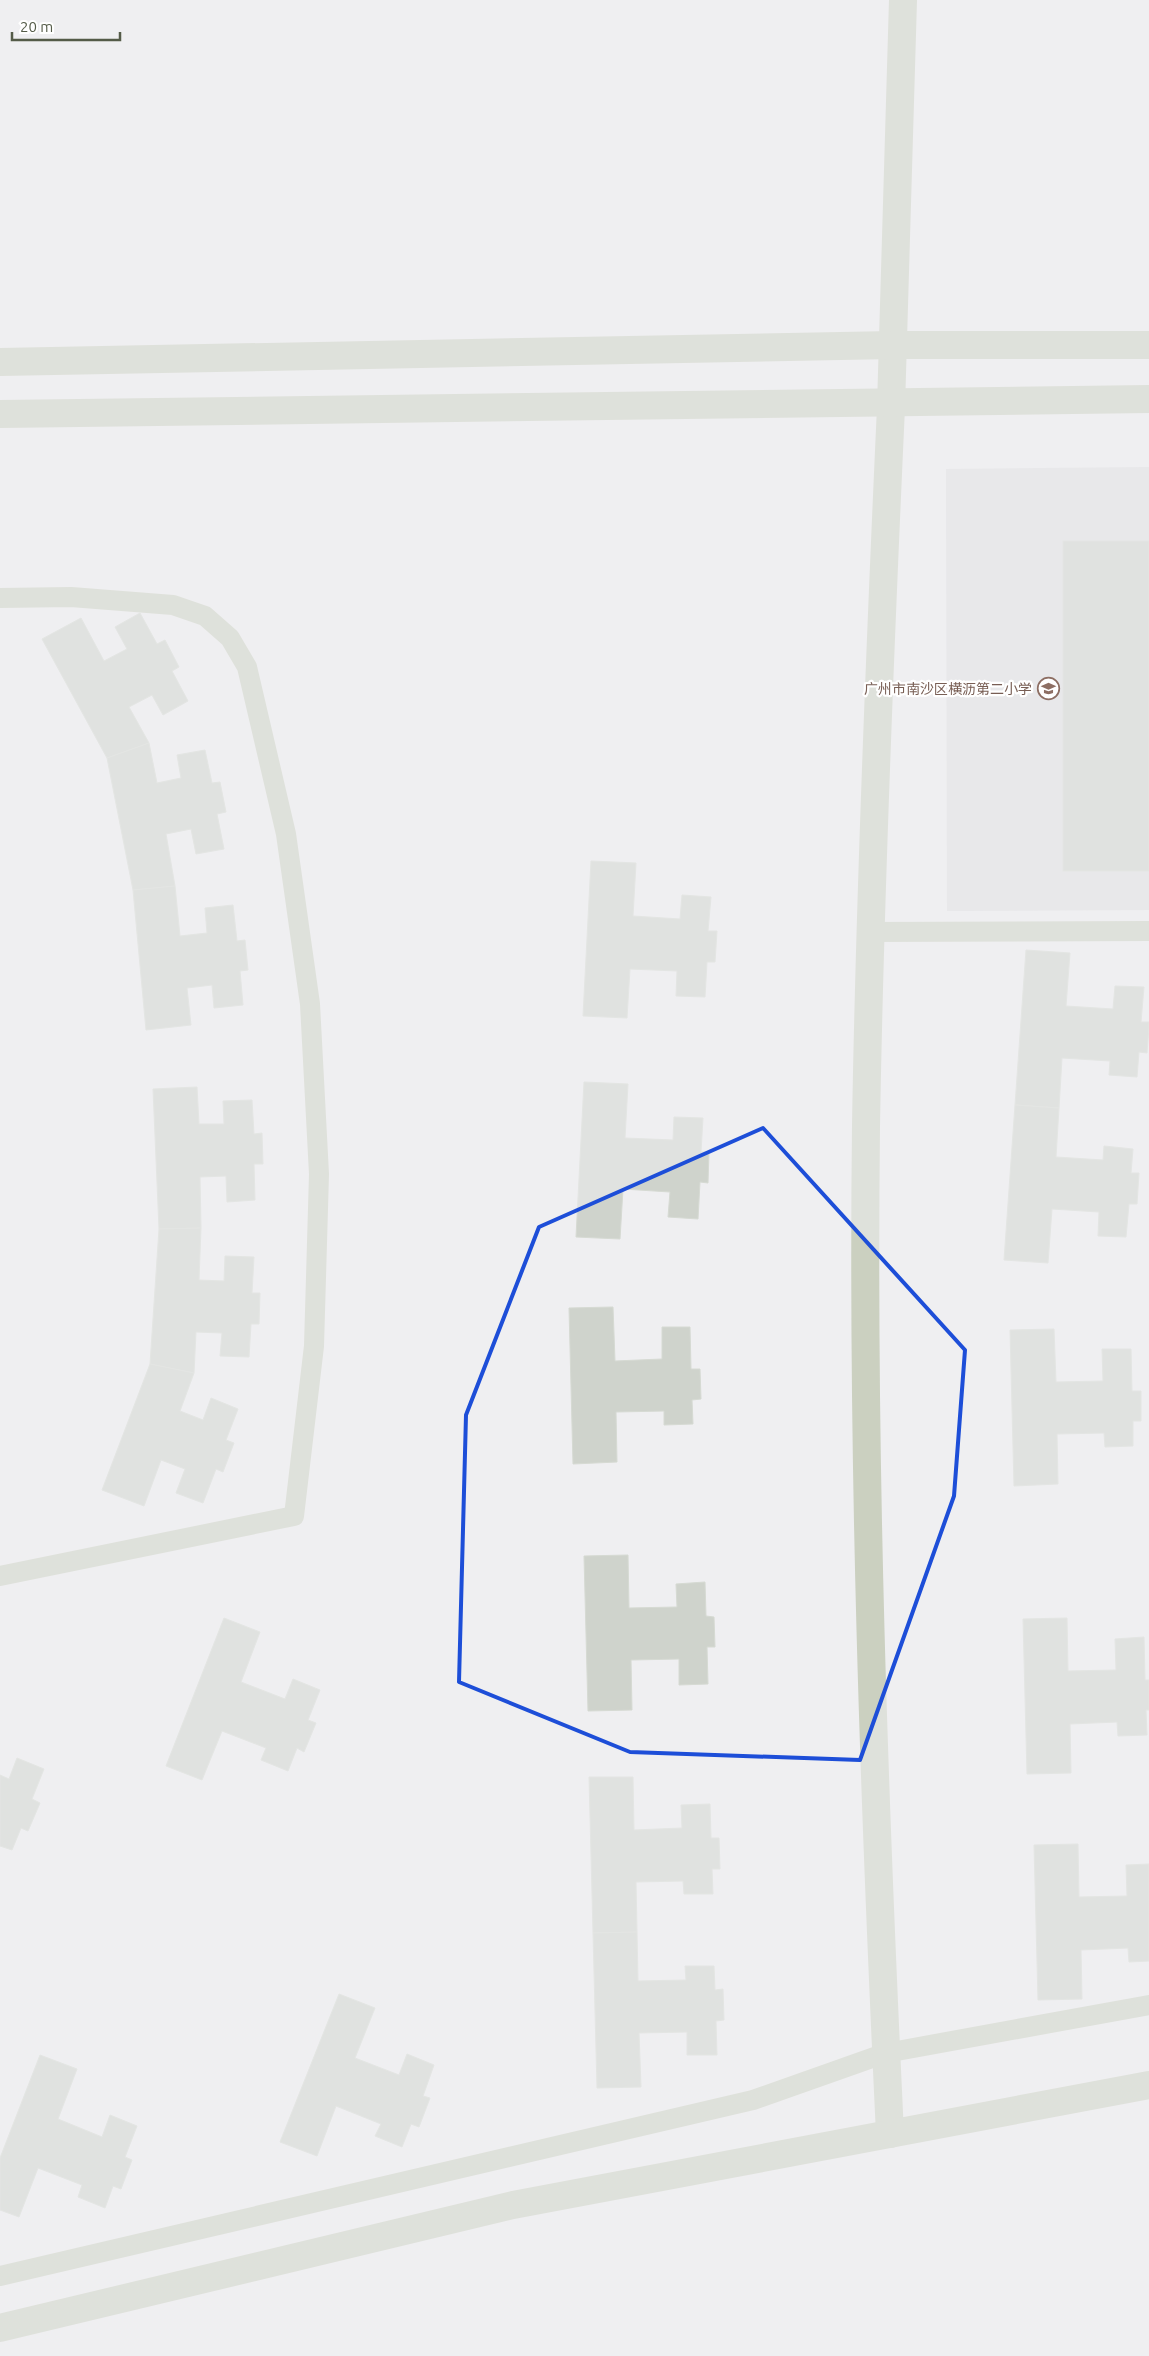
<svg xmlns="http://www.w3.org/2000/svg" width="1149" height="2356" font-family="Ubuntu,'Noto Sans SC',sans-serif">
  <rect width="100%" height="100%" fill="#efeff1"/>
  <polygon fill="#e0e0e2" points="1149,467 1149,910 947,911 946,469"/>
  <g fill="#cfd3cc" stroke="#d6dad3">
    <rect x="1063" y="541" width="86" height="330"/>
    <polygon points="140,613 157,644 165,640 179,667 172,671 188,701 163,715 152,695 129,707 149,743 107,758 42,639 81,618 104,661 127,649 115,627"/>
    <polygon points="149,743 157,783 181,778 177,755 205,750 212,783 220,782 226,812 217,814 224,849 196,854 191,829 166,834 175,886 133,890 107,758"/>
    <polygon points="591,861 636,863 633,916 680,919 682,895 711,897 708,931 717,931 715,962 707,962 705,997 676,996 677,971 630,969 627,1018 583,1016"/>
    <polygon points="175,886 180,936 207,933 205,908 233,905 237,941 245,940 248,970 240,971 243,1005 214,1008 212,985 187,988 191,1025 146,1030 133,890"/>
    <polygon points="1026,950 1070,953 1066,1006 1113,1009 1115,986 1144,987 1141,1022 1149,1022 1149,1028 1147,1053 1139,1052 1137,1077 1109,1075 1110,1061 1062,1058 1059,1108 1015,1105"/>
    <polygon points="584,1082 628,1084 625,1138 673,1140 674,1117 703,1118 701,1152 709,1152 708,1183 700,1182 698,1219 668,1217 670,1192 623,1189 620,1239 576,1237"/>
    <polygon points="197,1087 199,1124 224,1124 223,1101 252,1100 254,1134 262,1133 263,1164 254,1164 255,1200 227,1202 226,1176 200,1177 201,1228 159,1229 153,1089"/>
    <polygon points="1015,1105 1059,1108 1056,1157 1103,1160 1104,1146 1133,1149 1131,1173 1139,1173 1137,1204 1129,1204 1126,1237 1098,1236 1099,1212 1052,1209 1048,1263 1004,1260"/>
    <polygon points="201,1228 199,1280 224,1281 225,1256 254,1257 252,1293 260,1293 259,1324 251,1324 249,1357 220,1356 222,1333 196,1332 194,1373 150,1364 159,1229"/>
    <polygon points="613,1307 615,1361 662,1359 662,1327 690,1327 691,1369 700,1369 701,1399 692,1400 693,1424 664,1425 664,1411 616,1412 617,1462 573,1464 569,1308"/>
    <polygon points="1054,1329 1056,1382 1103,1381 1102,1349 1131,1349 1132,1391 1141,1391 1141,1421 1133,1421 1133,1446 1105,1447 1104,1433 1057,1434 1058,1484 1014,1486 1010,1330"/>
    <polygon points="150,1364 194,1373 180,1411 203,1420 211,1398 238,1409 226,1440 234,1443 223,1472 216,1469 203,1503 176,1493 185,1469 161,1460 144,1506 102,1490"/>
    <polygon points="628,1555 629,1608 677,1607 676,1584 705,1582 706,1616 714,1617 715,1647 707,1647 708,1684 679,1685 679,1659 631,1660 632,1710 588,1711 584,1556"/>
    <polygon points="224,1618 260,1632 241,1682 285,1699 293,1679 320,1690 308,1720 316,1723 304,1752 297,1748 288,1771 261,1760 266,1748 222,1731 202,1780 166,1766"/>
    <polygon points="1067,1618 1068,1671 1116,1670 1115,1639 1144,1637 1145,1680 1149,1680 1149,1710 1146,1710 1147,1735 1118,1736 1117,1722 1070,1724 1071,1773 1027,1774 1023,1619"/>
    <polygon points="17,1758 44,1769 32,1799 40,1803 28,1831 21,1828 12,1850 0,1846 0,1775 9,1779"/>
    <polygon points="589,1777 633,1777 634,1830 682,1828 681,1805 710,1804 711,1838 719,1838 720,1869 712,1869 713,1894 684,1894 683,1881 636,1882 637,1932 593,1933"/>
    <polygon points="1078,1844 1079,1897 1127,1896 1126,1865 1149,1864 1149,1961 1129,1962 1128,1948 1081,1950 1082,1999 1038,2000 1034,1845"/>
    <polygon points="637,1932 638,1981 686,1980 685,1966 714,1966 715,1990 723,1989 724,2020 716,2021 717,2055 687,2055 687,2032 639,2033 641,2087 597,2088 593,1933"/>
    <polygon points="339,1994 375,2008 355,2058 399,2075 407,2054 434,2065 423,2096 430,2098 419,2127 411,2124 402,2147 375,2136 381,2124 336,2106 317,2156 280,2142"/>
    <polygon points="40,2055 77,2069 58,2119 102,2137 110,2115 137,2126 125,2157 132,2160 121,2189 113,2186 105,2208 78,2197 82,2185 38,2168 19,2217 0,2210 0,2158"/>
  </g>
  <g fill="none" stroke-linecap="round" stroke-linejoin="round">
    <g stroke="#cbd0c0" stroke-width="20">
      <polyline points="0,598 71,597 173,605 205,616 230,638 247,667 286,834 310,1004 319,1174 314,1346 294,1516 0,1576"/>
      <polyline points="870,932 1149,931"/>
      <polyline points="0,2276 753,2100 886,2053 1149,2005"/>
    </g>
    <g stroke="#cbd0c0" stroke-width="28">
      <path d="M890 2134C874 1798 862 1462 866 1126 870 886 880 647 891 407 896 272 899 136 903 0"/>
      <polyline points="0,2328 513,2205 1149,2085"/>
    </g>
    <g stroke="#cbd0c0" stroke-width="28">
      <polyline points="0,362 893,345 1149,345"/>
      <polyline points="0,414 1149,399"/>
    </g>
  </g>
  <path d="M0 0H1149V2356H0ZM763 1128 965 1350 954 1496 860 1760 630 1752 459 1682 466 1415 539 1227Z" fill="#efeff1" fill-opacity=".55" fill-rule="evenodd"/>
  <path fill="none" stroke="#1d4ed8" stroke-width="4" stroke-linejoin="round" d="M763 1128 965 1350 954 1496 860 1760 630 1752 459 1682 466 1415 539 1227Z"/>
  <defs>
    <symbol id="school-ring" viewBox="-11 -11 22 22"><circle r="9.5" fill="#fff" stroke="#8d6e63" stroke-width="1.5"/><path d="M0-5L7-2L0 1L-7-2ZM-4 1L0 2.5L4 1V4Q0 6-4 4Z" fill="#8d6e63"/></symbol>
  </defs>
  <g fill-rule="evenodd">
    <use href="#school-ring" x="1036" y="676" width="25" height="25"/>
  </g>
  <g text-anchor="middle" stroke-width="4.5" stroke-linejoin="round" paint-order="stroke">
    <g font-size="14" fill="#785e54" stroke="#fff" text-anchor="end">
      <text x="1032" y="694">广州市南沙区横沥第二小学</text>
    </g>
  </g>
  <path d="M12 32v8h108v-8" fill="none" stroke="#545b48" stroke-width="2.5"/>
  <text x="20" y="32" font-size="15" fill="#545b48" stroke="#ffffff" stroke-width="4" paint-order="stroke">20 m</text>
</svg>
